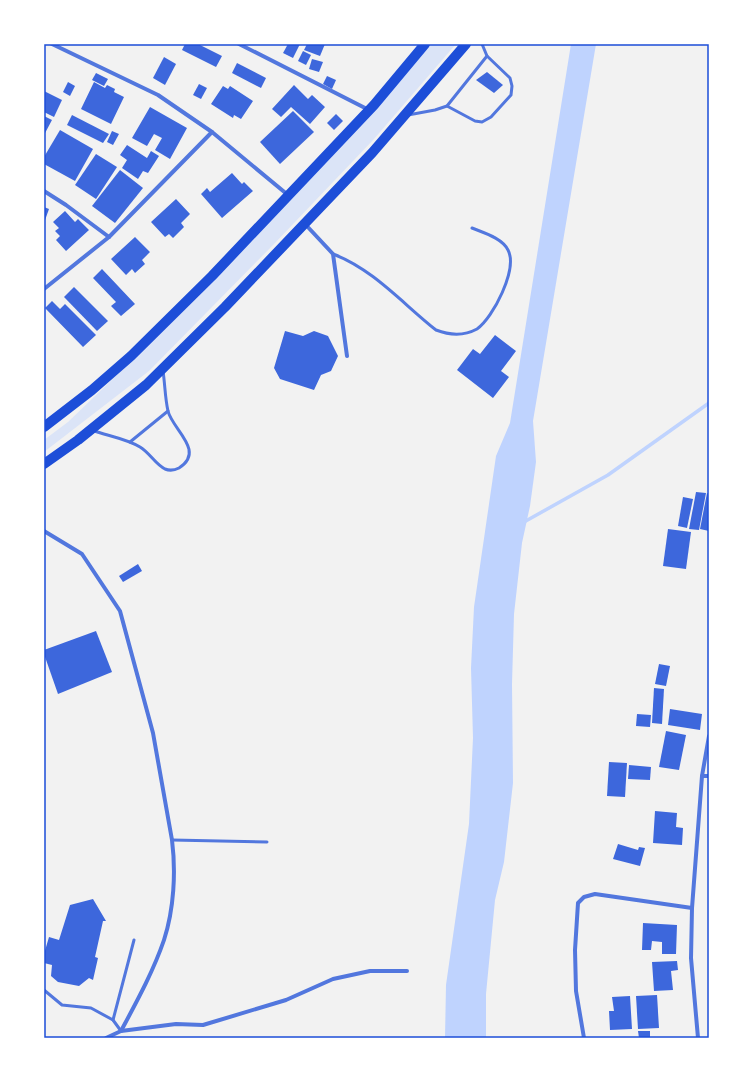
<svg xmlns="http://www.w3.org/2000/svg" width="753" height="1082" font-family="Manrope,sans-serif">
  <rect width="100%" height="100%" fill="#f2f2f2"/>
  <polygon fill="#dbe4f7" points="428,44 456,44 374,139 275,243 149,371 44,452 44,440 68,422 199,296"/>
  <polygon fill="#bfd3fe" points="571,44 596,44 533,421 536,462 530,506 522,543 514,614 512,684 513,783 504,862 495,900 486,994 486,1038 445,1038 446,985 469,824 473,738 471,668 474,607 496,456 510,423"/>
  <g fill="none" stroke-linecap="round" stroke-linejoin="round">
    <polyline stroke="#bfd3fe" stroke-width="3.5" points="524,522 608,475 709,403"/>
  </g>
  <g fill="#3d67dc">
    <polygon points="185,44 198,44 222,56 216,67 182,50"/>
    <polygon points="288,44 300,44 293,58 283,53"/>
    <polygon points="307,44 325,44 320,56 304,50"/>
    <polygon points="303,51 311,55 306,65 298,61"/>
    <polygon points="164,57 176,64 165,85 153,78"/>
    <polygon points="312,59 323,62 319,72 309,69"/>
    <polygon points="237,63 266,78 261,88 232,73"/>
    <polygon points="487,72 503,85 494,93 476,80"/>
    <polygon points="96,73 108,79 104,86 92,80"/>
    <polygon points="327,76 336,80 332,89 323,84"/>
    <polygon points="68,82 75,86 70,96 63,92"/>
    <polygon points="94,82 105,88 107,85 115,89 114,92 124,97 111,124 81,109"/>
    <polygon points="199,84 207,88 201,99 193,95"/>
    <polygon points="294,85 308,99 312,95 325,107 310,124 291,107 281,117 272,109"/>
    <polygon points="223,86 228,89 230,86 253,101 241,119 234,115 233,118 211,104"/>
    <polygon points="44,91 62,100 54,117 44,112"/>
    <polygon points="150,107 187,128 170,159 155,150 162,138 154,134 147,146 132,138"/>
    <polygon points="293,111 314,132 280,164 260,142"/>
    <polygon points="336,114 343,121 334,130 327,123"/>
    <polygon points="72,115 109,134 103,143 67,125"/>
    <polygon points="44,116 52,120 44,135"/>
    <polygon points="60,130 93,149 75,181 44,164 44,157"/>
    <polygon points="112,131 119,134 113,145 107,142"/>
    <polygon points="127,145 147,158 151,151 159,156 148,173 143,171 138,179 122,168 127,160 120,155"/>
    <polygon points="96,154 117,167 96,199 75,185"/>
    <polygon points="120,170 143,188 115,223 92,206"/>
    <polygon points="232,173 242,184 244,182 253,191 222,218 201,194 207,188 210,192"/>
    <polygon points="176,199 190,214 181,223 184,227 173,238 169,234 165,237 151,222"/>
    <polygon points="44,207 49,209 44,223"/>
    <polygon points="65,211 75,222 78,219 89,230 66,251 56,240 60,236 55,231 59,228 53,222"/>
    <polygon points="135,237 150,252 142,260 145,264 135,273 132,269 126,275 111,259"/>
    <polygon points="102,269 135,304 121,316 111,306 116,302 93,278"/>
    <polygon points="74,287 108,321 97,331 64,297"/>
    <polygon points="52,301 60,309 65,304 96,335 83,347 45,308"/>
    <polygon points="285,331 303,336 314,331 328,336 338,356 331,371 321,375 314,390 280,379 274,368"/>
    <polygon points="495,335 516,351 501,371 509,377 493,398 457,370 473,349 480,354"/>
    <polygon points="696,492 706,493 699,530 689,529"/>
    <polygon points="707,493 709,494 709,531 700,529"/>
    <polygon points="683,497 693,499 687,528 678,526"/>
    <polygon points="668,529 691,532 686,569 663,566"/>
    <polygon points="138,564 142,571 123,582 119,576"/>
    <polygon points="96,631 112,672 58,694 44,654 44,650"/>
    <polygon points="659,664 670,666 666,686 655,684"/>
    <polygon points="654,688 664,689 662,724 652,723"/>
    <polygon points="670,709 702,714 700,730 668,725"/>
    <polygon points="637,714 651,715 650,727 636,726"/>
    <polygon points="666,731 686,735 679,770 659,767"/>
    <polygon points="609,762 627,763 625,797 607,796"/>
    <polygon points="629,765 651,767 650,780 628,779"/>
    <polygon points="655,811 677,813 676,827 683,828 682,845 653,843"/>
    <polygon points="618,844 638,850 639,847 645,848 640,866 613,859"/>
    <polygon points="93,899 106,921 103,921 95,957 98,958 93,980 89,978 79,986 58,982 51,976 52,965 44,963 44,954 49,937 59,940 70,905"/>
    <polygon points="643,923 677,925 676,954 662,954 662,942 652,941 651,950 642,950"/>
    <polygon points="677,961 678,970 671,971 673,990 654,991 652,962"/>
    <polygon points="657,995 659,1028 638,1029 636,996"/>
    <polygon points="630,996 632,1029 610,1030 609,1011 614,1011 612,997"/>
    <polygon points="638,1031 650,1031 650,1038 639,1038"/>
  </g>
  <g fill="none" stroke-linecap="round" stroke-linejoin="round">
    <g stroke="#5277de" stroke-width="3">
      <polyline points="447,106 475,121 482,122 491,117 511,95 512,86 510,78 487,56"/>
      <polyline points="408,115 435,110 447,106 487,56 482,44"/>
      <path d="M333 254C373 269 403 304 436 330 449 335 464 336 477 329 493 318 518 269 508 250 502 238 484 233 472 228"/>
      <path d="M94 431C109 436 127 439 140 447 150 453 155 464 165 469 170 471 175 470 179 468 206 451 172 429 168 411 165 398 165 384 163 371"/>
      <polyline points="130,442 168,411"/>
      <polyline points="172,840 267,842"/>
      <polyline points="44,990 62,1005 91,1008 113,1020 121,1031"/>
      <polyline points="113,1020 134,940"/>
    </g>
    <g stroke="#5277de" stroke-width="4">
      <polyline points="52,44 158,95 212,132 288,195"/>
      <polyline points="239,44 369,110"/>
      <polyline points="44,191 66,205 109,237"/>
      <polyline points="305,224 333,254 347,356"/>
      <polyline points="44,289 109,237 212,132"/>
      <path d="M44 531 82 554 120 611 153 733 172 840C176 872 174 909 164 940 153 972 137 1001 121 1031"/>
      <polyline points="702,776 709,776"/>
      <polyline points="106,1038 121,1031 176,1024 203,1025 286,1000 333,979 370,971 407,971"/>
      <polyline points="584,1038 576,991 575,950 578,903 584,897 595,894 692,908"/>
      <polyline points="698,1038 691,958 692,908 702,776 709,736"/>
    </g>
    <g stroke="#1d4ed8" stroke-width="10">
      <polyline points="44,427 92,390 131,356 212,276 374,105 425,44"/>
      <polyline points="44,464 78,440 146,385 225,307 372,153 466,44"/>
    </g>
  </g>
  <rect width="753" height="1082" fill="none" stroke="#ffffff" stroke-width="90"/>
  <rect x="45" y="45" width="663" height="992" fill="none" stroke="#1d4ed8" stroke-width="1.5"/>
</svg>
